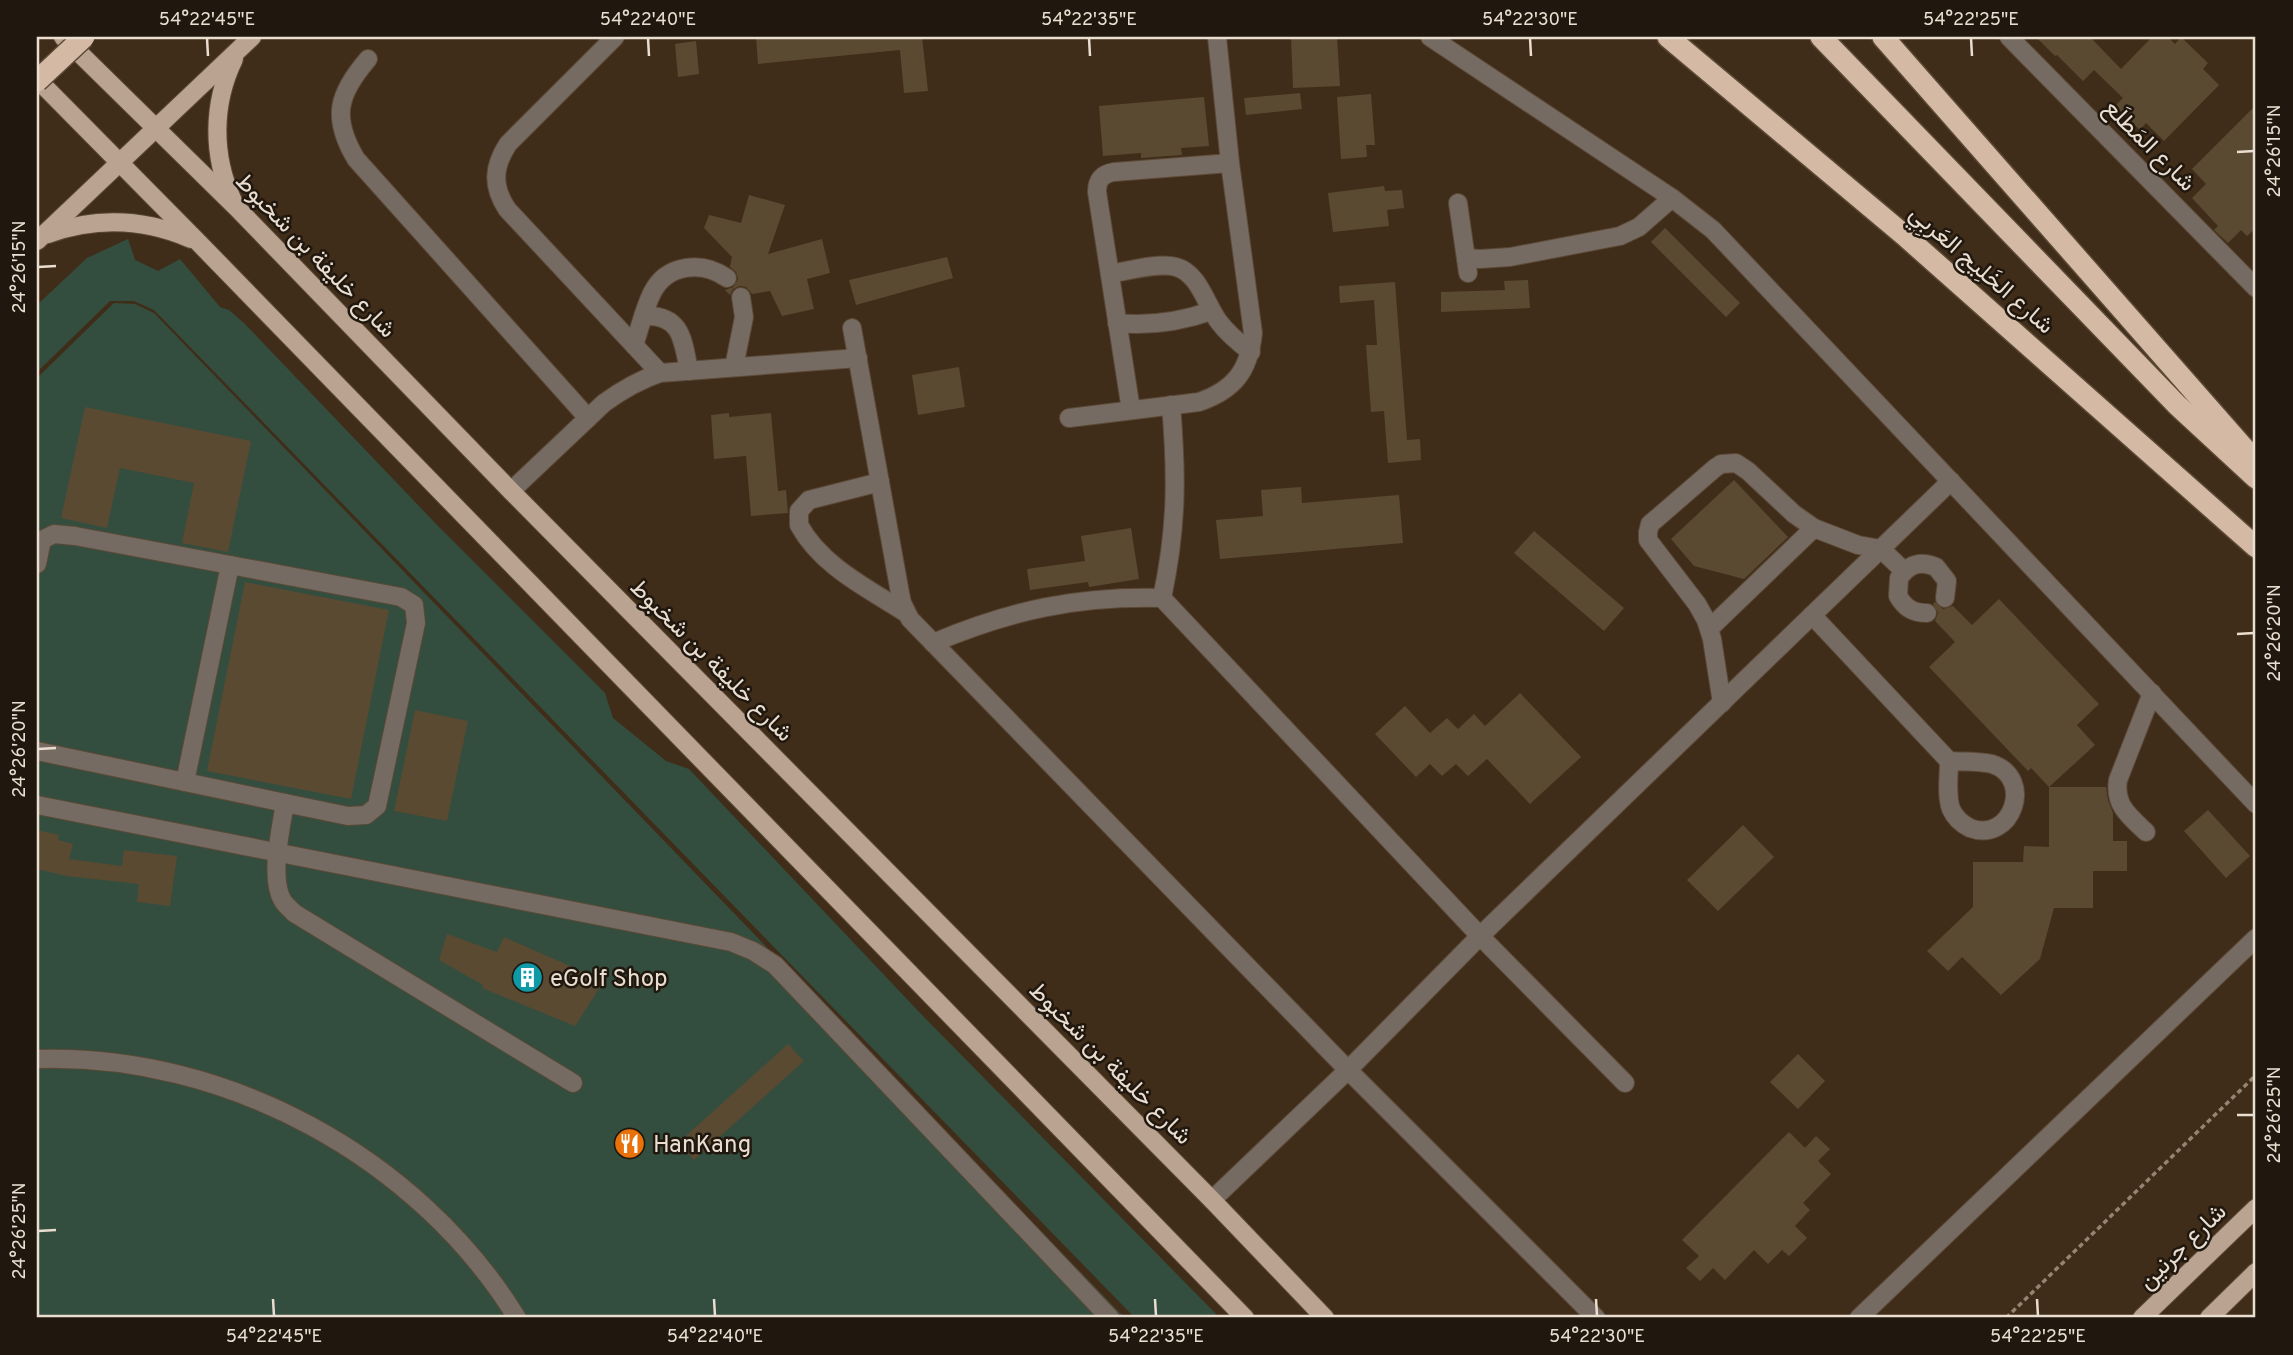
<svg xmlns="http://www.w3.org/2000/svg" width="2293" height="1355" font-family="Overpass,Vazirmatn,sans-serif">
  <rect width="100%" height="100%" fill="#402d19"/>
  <g fill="#334e3e">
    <polygon points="128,239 135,260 158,271 180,259 220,307 229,310 245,324 439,527 605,693 613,718 666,761 689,769 922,1015 1220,1318 1135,1318 154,310 134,301 110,301 37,372 37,305 87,258"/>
    <polygon points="114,303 135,304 154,313 1125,1318 37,1318 37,378"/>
  </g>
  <g fill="#5a4a32">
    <polygon points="756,37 922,37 928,91 904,93 900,50 758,64"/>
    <polygon points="1291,37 1337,37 1340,86 1293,88"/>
    <polygon points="2036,37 2090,37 2121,69 2152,37 2168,37 2175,44 2181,37 2208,63 2203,69 2219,85 2164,141 2146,123 2140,130 2115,106 2123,98 2094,70 2083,81 2057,55 2055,56"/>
    <polygon points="696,41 699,74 678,77 675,44"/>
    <polygon points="1300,93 1302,109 1246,115 1244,98"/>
    <polygon points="1371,94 1375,145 1366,145 1367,157 1341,159 1337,97"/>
    <polygon points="1204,97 1209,146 1181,148 1182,155 1141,158 1141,153 1103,156 1099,106"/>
    <polygon points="2256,105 2256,228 2247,236 2241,230 2228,243 2214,230 2218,226 2192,198 2206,184 2192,169"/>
    <polygon points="1384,186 1385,191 1402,190 1404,208 1387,210 1389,226 1333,232 1328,193"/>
    <polygon points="749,195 785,205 768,254 822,239 830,273 807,279 814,309 782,316 770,291 752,294 746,287 740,286 733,289 730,295 725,290 733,287 738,279 736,272 730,267 732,257 704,228 709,215 741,223"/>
    <polygon points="1665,228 1740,303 1726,317 1651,242"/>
    <polygon points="947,257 953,278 856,305 849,280"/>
    <polygon points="1528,280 1530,308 1441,312 1441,292 1505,290 1504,281"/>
    <polygon points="1395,282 1407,440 1420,439 1421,460 1388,463 1384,411 1371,412 1366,345 1377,345 1374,300 1340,303 1339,286"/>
    <polygon points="959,367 965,407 918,415 912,375"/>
    <polygon points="85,407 251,441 228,552 182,543 194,483 120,468 107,528 61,518"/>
    <polygon points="729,413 729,417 771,413 778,491 786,490 788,513 751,516 746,456 714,459 711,415"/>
    <polygon points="1734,480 1788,537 1744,579 1694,566 1671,539"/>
    <polygon points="1301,487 1302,503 1399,495 1403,543 1220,559 1216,520 1263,516 1261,490"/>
    <polygon points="1131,528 1139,579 1089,587 1088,582 1030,590 1027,569 1085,561 1081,536"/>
    <polygon points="1534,531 1624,608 1604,631 1514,553"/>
    <polygon points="245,582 389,610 351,799 207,771"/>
    <polygon points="1999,599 2099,704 2077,725 2095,745 2049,787 2031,768 2028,771 1929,667 1955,642 1935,621 1938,613 1933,604 1935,602 1943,609 1953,606 1972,625"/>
    <polygon points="1520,693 1581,757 1530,804 1487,759 1468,776 1456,764 1442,776 1430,764 1416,777 1375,734 1405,706 1430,733 1447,718 1458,729 1474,714 1485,726"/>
    <polygon points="415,710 468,721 447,821 394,811"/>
    <polygon points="2049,787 2106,787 2108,800 2113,813 2113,841 2127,841 2127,871 2093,871 2093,908 2054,908 2040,959 2001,995 1962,957 1948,971 1927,951 1973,907 1973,862 2023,862 2024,846 2049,847"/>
    <polygon points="2208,810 2250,856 2226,878 2184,831"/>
    <polygon points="1743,825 1774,857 1718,911 1687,880"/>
    <polygon points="37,830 59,835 58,840 73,844 69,859 122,866 124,850 177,856 170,906 137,902 139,884 66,876 37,869"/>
    <polygon points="447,934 497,952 504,937 604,981 575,1026 482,988 483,985 439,960"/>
    <polygon points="788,1044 804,1061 694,1160 678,1143"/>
    <polygon points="1798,1054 1825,1081 1798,1109 1770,1082"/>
    <polygon points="1789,1132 1805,1148 1816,1136 1830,1149 1818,1161 1831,1174 1803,1203 1810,1210 1795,1226 1807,1238 1789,1256 1782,1250 1768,1264 1754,1250 1725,1280 1713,1268 1700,1281 1686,1268 1699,1256 1682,1240"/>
  </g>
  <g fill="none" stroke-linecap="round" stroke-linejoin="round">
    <defs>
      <g id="minor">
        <path d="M615 37 508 144C493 167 492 186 507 209L660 373"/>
        <polyline points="1430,37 1672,198 1713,230 2256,804"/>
        <polyline points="2009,37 2256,288"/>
        <path d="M368 59C338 94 331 117 356 159L588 418"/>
        <polyline points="1458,203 1468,273"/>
        <polyline points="1466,258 1480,259 1510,257 1620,236 1639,227 1672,198"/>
        <path d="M1110 274C1127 271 1159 262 1176 267 1199 273 1206 305 1219 322 1228 334 1239 343 1251 352"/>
        <path d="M644 316C682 314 683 341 689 371"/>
        <path d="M1117 323C1150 326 1180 322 1211 311"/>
        <polyline points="852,328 900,593 902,603 910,619 1348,1070 1596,1318"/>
        <path d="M634 345C640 328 644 309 652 293 667 263 703 261 727 278"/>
        <polyline points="734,367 744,317 741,297"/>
        <path d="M1131 410 1097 192C1097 180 1102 174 1114 172L1230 163"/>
        <path d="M1069 418 1199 402C1234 390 1249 371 1253 333L1230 163 1217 37"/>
        <path d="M880 482 809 500 799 511V525C821 566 869 589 906 613"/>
        <path d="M511 491 604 403C622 390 639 380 660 373L858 358"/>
        <path d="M37 564 42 540 54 534 75 536 401 597 414 605 416 623 377 806 366 815 348 816 285 803C281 828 269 879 283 901 285 905 291 909 294 913L573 1083"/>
        <path d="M1162 598C1177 528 1177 476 1171 405"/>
        <path d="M1927 613C1913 613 1905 608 1898 596L1899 578C1909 564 1920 560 1936 567L1947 581 1945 598"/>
        <polyline points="1812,615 1949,761"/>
        <polyline points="1710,628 1814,528"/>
        <path d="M933 643C1011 610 1077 596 1162 598L1480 936 1625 1083"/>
        <polyline points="1722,703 1712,639 1706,620 1697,604 1648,540 1648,532 1650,524 1656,519 1715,468 1721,464 1736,463 1748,471 1794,514 1814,528 1858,545 1881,549 1904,571"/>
        <polyline points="37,751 285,803"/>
        <path d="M1949 761C1963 762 1979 761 1992 764 2035 778 2012 844 1970 828 1962 824 1955 818 1951 809 1946 795 1949 776 1949 761Z"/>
        <polyline points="185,782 230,565"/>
        <polyline points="37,805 731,942 753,951 775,965 1110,1318"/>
        <path d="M2146 832C2129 816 2114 805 2118 780L2152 693"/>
        <path d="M37 1059C226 1053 418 1157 517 1318"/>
        <polyline points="1212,1200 1348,1070 1480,936 1951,481"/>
        <polyline points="1859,1318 2256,938"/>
      </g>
      <g id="major">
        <polyline points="63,37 236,207 511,491 1212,1200 1325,1318"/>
        <polyline points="37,79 198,242 1245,1318"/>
        <path d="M233 201C212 156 212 104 234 59"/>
        <path d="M48 234C96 217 145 219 191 239"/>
        <polyline points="37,241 252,37"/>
        <polyline points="2142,1318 2256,1208"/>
        <polyline points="2209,1318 2256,1272"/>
      </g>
      <g id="highway">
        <polyline points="1668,37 1904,235 2256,547"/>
        <polyline points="1821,37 2177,405 2256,478"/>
        <polyline points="1883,37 2256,462"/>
      </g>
    </defs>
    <use href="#minor" stroke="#5b4936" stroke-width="20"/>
    <use href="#major" stroke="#5b4936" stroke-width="20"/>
    <use href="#highway" stroke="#5b4936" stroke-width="24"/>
    <polyline stroke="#938473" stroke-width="3.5" stroke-dasharray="5 3.5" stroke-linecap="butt" points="2006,1318 2256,1075"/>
    <use href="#minor" stroke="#766b62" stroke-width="18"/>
    <use href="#major" stroke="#baa391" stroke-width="18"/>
    <use href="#highway" stroke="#d4baa4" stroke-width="21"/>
    <defs>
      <polyline id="highway-bridge" points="37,81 84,37"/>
    </defs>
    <use href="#highway-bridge" stroke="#5b4936" stroke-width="24" stroke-linecap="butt"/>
    <use href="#highway-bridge" stroke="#d4baa4" stroke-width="21"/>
  </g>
  <path fill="none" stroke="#eaded1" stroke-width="2.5" d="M207 38 208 56M648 38 649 56M1089 38 1090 56M1530 38 1531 56M1971 38 1972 56M2237 152 2254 151M38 267 56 266M2237 634 2254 633M38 749 56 748M2237 1115H2254M38 1231 56 1230M273 1299 274 1316M714 1299 715 1316M1155 1299 1156 1316M1596 1299 1597 1316M2037 1299 2038 1316"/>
  <defs>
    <symbol id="building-disc" viewBox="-11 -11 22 22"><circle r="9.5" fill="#0f9aa8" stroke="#20180f"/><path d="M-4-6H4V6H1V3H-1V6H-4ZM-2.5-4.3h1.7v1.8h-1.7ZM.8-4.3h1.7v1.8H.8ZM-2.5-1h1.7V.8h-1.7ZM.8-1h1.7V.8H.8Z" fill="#fff"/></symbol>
    <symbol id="restaurant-disc" viewBox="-11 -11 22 22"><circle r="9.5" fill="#e8710a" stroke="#20180f"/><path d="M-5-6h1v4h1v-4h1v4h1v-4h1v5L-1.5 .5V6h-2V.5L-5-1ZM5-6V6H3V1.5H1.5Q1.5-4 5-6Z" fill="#fff"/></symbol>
  </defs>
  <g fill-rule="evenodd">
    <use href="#building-disc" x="510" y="960" width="35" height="35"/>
    <use href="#restaurant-disc" x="612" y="1126" width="35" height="35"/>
  </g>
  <g text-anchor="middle" stroke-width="5" stroke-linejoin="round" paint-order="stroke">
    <g font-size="24" fill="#eaded1" stroke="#20180f">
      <text transform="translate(2150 145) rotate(45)" y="8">شارع المَطلَع</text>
      <text transform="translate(316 255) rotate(46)" y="8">شارع خليفة بن شخبوط</text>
      <text transform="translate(1982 269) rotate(41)" y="8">شارع الخَلِيج العَربِي</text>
      <text transform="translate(712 660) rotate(45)" y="8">شارع خليفة بن شخبوط</text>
      <text transform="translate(1111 1063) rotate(45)" y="8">شارع خليفة بن شخبوط</text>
      <text transform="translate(2182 1246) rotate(-44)" y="8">شارع جرنين</text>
    </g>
    <g font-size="24" fill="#eaded1" stroke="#20180f" text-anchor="start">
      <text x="550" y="986">eGolf Shop</text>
      <text x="653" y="1152">HanKang</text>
    </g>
  </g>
  <rect width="2293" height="1355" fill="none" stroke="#20180f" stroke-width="77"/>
  <rect x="38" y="38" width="2216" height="1278" fill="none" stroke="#eaded1" stroke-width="2.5"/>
  <g font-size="18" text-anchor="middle" fill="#eaded1">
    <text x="207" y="25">54°22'45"E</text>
    <text x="648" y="25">54°22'40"E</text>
    <text x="1089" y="25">54°22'35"E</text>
    <text x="1530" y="25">54°22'30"E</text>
    <text x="1971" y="25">54°22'25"E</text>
    <text transform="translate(2274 151) rotate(-90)" y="6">24°26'15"N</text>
    <text transform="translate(19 267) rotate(-90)" y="6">24°26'15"N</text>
    <text transform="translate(2274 633) rotate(-90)" y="6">24°26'20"N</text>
    <text transform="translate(19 749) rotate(-90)" y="6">24°26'20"N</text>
    <text transform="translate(2274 1115) rotate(-90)" y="6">24°26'25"N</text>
    <text transform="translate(19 1231) rotate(-90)" y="6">24°26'25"N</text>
    <text x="274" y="1342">54°22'45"E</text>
    <text x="715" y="1342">54°22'40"E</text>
    <text x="1156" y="1342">54°22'35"E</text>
    <text x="1597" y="1342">54°22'30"E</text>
    <text x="2038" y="1342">54°22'25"E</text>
  </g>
</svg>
